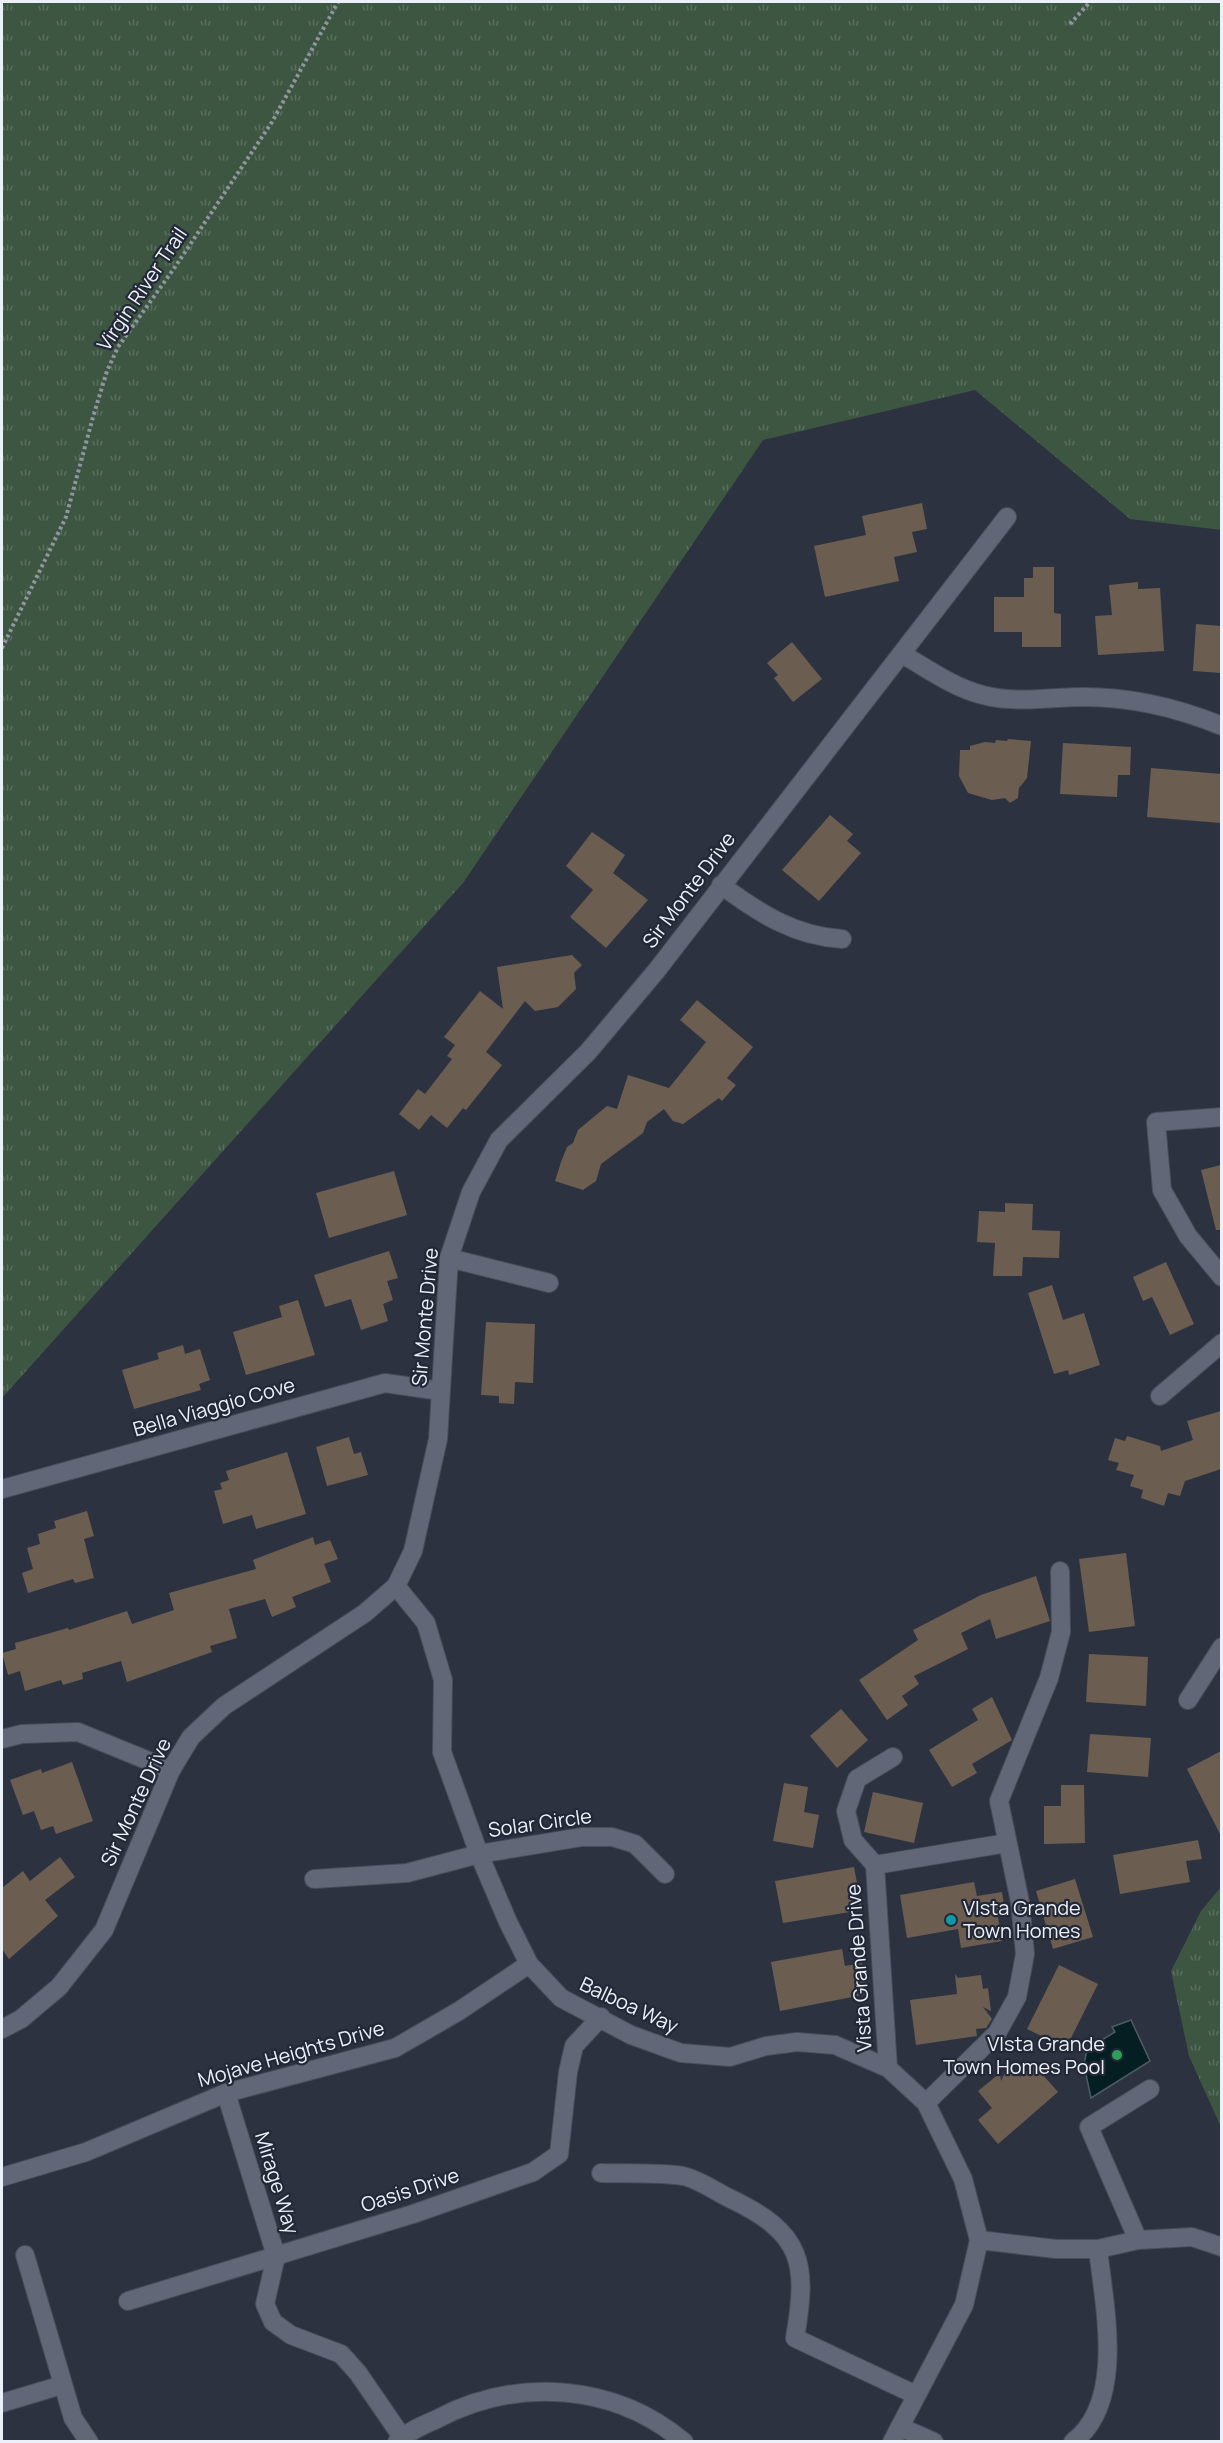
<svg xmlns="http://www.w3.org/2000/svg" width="1223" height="2443" font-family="Manrope,sans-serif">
  <defs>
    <pattern id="grass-tufts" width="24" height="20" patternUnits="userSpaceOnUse" patternTransform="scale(1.5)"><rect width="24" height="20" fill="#3d5642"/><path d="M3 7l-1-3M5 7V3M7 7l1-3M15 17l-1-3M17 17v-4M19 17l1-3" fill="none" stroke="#596f5e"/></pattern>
  </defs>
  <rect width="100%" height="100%" fill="#2d3241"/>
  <g fill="url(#grass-tufts)">
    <polygon points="2,2 1221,2 1222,530 1130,519 975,390 763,440 463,883 2,1398"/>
    <polygon points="1221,1887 1221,2127 1189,2056 1171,1971 1201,1911"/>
  </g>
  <polygon fill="#041e22" stroke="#4a5d62" stroke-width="1.5" points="1131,2020 1150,2061 1091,2098 1084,2065 1087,2049 1115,2032 1112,2027"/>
  <g fill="#6b5e51">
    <polygon points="922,503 927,529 912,532 917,552 894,557 899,581 825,597 814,546 866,535 862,516"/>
    <polygon points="1033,567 1054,567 1054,613 1061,614 1061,647 1022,647 1022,632 994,632 994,597 1024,597 1024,578 1033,578"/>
    <polygon points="1138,582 1138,589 1160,588 1164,651 1098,655 1095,616 1112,615 1109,585"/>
    <polygon points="1196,624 1221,626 1221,673 1193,671"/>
    <polygon points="792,642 822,679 793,702 774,678 778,675 767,663"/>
    <polygon points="1008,739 1031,741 1027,778 1019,788 1018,798 1010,803 1005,798 992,800 968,793 959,776 960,750 970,750 970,746 985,742 995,743 996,740 1007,741"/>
    <polygon points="1063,743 1131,747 1130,775 1118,775 1117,797 1060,794"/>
    <polygon points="1151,768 1221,774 1221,823 1147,817"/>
    <polygon points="830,815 853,834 847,841 861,853 819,901 782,870"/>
    <polygon points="592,832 625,855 613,873 648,900 606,948 570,917 593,890 566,866"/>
    <polygon points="572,955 582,965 574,973 576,989 558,1007 535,1011 525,1001 486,1052 502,1065 466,1110 463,1108 447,1128 431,1115 419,1130 399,1114 418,1089 425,1094 452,1059 447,1056 455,1045 444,1037 480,991 503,1009 497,967"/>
    <polygon points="697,1000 753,1047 727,1078 736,1085 722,1101 719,1098 683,1124 673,1121 664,1109 647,1122 643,1133 601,1164 596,1181 583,1190 555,1181 561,1162 567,1147 573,1143 578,1130 607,1106 617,1109 628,1075 669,1088 706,1042 680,1020"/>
    <polygon points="1221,1165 1221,1230 1216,1230 1201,1170"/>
    <polygon points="394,1171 407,1215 329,1238 316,1193"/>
    <polygon points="1005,1203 1033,1204 1032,1230 1060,1231 1059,1258 1023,1257 1022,1276 993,1276 995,1243 977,1242 979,1211 1005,1212"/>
    <polygon points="389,1251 398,1278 387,1281 393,1300 383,1304 388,1321 361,1330 351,1299 325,1307 314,1275"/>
    <polygon points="1166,1262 1194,1324 1170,1335 1152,1297 1143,1301 1133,1277"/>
    <polygon points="1052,1285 1063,1320 1084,1313 1100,1365 1069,1375 1068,1370 1054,1374 1028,1293"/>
    <polygon points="298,1300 315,1355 246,1375 233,1332 282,1317 279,1306"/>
    <polygon points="486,1322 535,1324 533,1383 515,1382 514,1404 499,1403 499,1396 481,1395"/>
    <polygon points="183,1345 185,1354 200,1349 210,1380 199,1384 201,1390 134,1409 122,1370 159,1359 157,1353"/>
    <polygon points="1221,1411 1221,1469 1185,1481 1180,1496 1168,1493 1164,1506 1141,1498 1143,1490 1130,1486 1134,1475 1116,1470 1119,1463 1108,1460 1115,1438 1125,1441 1127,1436 1160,1446 1161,1451 1193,1440 1187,1421"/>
    <polygon points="349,1437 354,1454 361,1452 368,1475 327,1486 316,1447"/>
    <polygon points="287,1452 306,1514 256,1529 252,1515 223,1524 214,1491 222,1489 220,1483 229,1480 226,1471"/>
    <polygon points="87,1511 94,1536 84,1539 94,1578 75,1583 73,1579 28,1593 22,1573 33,1569 27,1548 40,1544 38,1534 56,1528 54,1521"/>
    <polygon points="313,1537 315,1545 330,1540 338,1559 324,1564 331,1582 292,1597 296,1607 272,1617 265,1599 229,1609 237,1638 210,1646 212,1652 127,1682 121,1661 82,1673 83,1679 63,1685 61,1680 25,1691 20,1671 8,1675 2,1653 16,1649 15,1643 68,1628 69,1630 127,1611 132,1624 174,1610 169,1593 256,1569 253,1560"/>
    <polygon points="1126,1553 1135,1626 1089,1632 1079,1559"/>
    <polygon points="1036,1576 1050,1621 996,1639 990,1619 961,1633 968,1649 914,1676 919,1684 902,1696 908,1705 887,1720 859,1680 918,1640 913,1630 981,1595"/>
    <polygon points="1089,1654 1148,1657 1146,1706 1086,1702"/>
    <polygon points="992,1697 1012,1740 972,1764 977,1773 952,1787 929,1750 978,1720 972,1709"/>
    <polygon points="841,1709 868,1740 837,1768 810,1736"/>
    <polygon points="1090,1734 1151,1738 1148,1777 1087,1772"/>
    <polygon points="1221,1751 1221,1836 1187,1769"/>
    <polygon points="72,1762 93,1821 56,1834 53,1826 41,1830 34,1811 23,1815 10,1780 41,1769 42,1773"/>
    <polygon points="784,1783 808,1787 804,1812 819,1815 813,1848 773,1841"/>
    <polygon points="1061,1785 1084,1785 1085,1843 1044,1844 1044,1806 1061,1806"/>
    <polygon points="873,1792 923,1803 914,1843 864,1832"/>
    <polygon points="1198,1840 1202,1859 1186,1861 1190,1882 1120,1894 1113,1855"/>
    <polygon points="60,1857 75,1877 45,1900 58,1916 9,1959 2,1949 2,1888 23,1871 30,1881"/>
    <polygon points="854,1867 862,1910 783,1923 775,1881"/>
    <polygon points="1075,1879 1093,1937 1053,1949 1036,1891"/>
    <polygon points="974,1882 977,1896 1002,1892 1005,1910 997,1911 1002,1941 961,1948 958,1929 907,1938 900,1895"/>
    <polygon points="842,1949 845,1966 862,1963 868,1994 780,2011 771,1962"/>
    <polygon points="1059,1965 1098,1984 1066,2048 1027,2029"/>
    <polygon points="955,1974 958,1978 981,1975 983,1989 988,1988 991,2011 983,2007 992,2019 986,2028 976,2029 977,2036 916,2045 910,2000 957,1994"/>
    <polygon points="1009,2065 1020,2077 1034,2065 1058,2092 998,2144 978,2120 992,2108 978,2091 1000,2073 1001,2081"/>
  </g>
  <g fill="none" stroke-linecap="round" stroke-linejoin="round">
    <defs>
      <g id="minor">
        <path d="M902 654C928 669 954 688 983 695 1017 704 1050 697 1084 697 1131 697 1178 708 1222 726"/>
        <path d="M721 885C759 913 794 936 842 939"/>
        <polyline points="1222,1117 1156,1122 1162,1190 1188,1236 1222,1277"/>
        <polyline points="449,1258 549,1283"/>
        <polyline points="1160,1396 1222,1343"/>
        <polyline points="2,1489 385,1383 440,1391"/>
        <polyline points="396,1586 426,1623 443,1680 442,1752 479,1854 508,1922 529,1964 561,1998 631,2035 681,2053 730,2057 766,2046 797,2042 835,2045 888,2068 926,2103 963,2179 979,2240 964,2305 892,2442"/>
        <polyline points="1188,1700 1222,1647"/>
        <polyline points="2,1739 22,1734 78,1732 171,1770"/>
        <polyline points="875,1865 1007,1843"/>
        <polyline points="314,1879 407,1873 479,1854 582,1837 612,1837 635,1844 665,1874"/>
        <polyline points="2,2029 21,2019 59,1987 104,1930 171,1770 191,1737 224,1706 365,1613 396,1586 413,1551 438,1439 449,1258 471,1192 499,1140 588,1052 657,970 1007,517"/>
        <polyline points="888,2068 875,1865 853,1840 846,1811 857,1779 893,1757"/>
        <polyline points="226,2093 276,2256 265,2304 273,2322 291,2335 341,2354 358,2373 402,2437"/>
        <polyline points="926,2103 997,2033 1017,1997 1025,1954 1020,1902 999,1801 1049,1678 1061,1632 1060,1571"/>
        <path d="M601 2173C627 2174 657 2172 683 2176 698 2179 715 2191 729 2198 803 2233 808 2262 795 2338L916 2395"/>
        <polyline points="2,2177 86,2152 226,2093 395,2048 459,2011 529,1964"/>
        <polyline points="979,2240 1056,2249 1098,2249 1138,2240 1192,2237 1222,2247"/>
        <polyline points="1138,2240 1089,2127 1150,2089"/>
        <polyline points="25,2255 73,2418 89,2442"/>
        <polyline points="128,2301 413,2214 533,2172 559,2154 568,2072 574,2046 601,2017"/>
        <polyline points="2,2403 62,2385"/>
        <polyline points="900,2427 934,2442"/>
        <path d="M397 2442C408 2431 424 2425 437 2419 517 2377 614 2383 684 2442"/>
        <path d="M1073 2442C1126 2402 1104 2305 1098 2249"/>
      </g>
    </defs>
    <use href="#minor" stroke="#494d59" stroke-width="20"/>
    <g stroke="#9095a0" stroke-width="4" stroke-dasharray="3 3" stroke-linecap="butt">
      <polyline points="1070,24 1090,2"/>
      <polyline points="2,648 66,517 93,417 107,371 118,347 175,267 272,122 338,2"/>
    </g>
    <use href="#minor" stroke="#616777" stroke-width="18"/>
  </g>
  <circle fill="#0f9aa8" stroke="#232836" stroke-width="2" cx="951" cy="1920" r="6"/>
  <circle fill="#2e9e5b" stroke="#232836" stroke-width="2" cx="1117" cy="2055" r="6"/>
  <g text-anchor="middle" stroke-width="4.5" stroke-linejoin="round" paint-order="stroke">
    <g font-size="20" fill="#ecf0f9" stroke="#232836">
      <text transform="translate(142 289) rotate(-56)" y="7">Virgin River Trail</text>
      <text transform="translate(689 890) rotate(-53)" y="7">Sir Monte Drive</text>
      <text transform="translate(425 1317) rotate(-85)" y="7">Sir Monte Drive</text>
      <text transform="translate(214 1407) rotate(-16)" y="7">Bella Viaggio Cove</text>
      <text transform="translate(136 1802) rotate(-65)" y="7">Sir Monte Drive</text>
      <text transform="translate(540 1823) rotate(-8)" y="7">Solar Circle</text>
      <text transform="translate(859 1968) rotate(-94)" y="7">Vista Grande Drive</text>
      <text transform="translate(629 2005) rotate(25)" y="7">Balboa Way</text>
      <text transform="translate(291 2054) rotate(-16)" y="7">Mojave Heights Drive</text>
      <text transform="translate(277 2183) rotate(73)" y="7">Mirage Way</text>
      <text transform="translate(410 2190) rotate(-18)" y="7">Oasis Drive</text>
    </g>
    <g font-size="20" fill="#ecf0f9" stroke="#232836" text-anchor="start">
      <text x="963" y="1915">VIsta Grande<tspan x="963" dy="23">Town Homes</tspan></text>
      <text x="1105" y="2051" text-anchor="end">VIsta Grande<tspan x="1105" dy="23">Town Homes Pool</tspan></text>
    </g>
  </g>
  <rect width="1223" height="2443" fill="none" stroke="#ecf0f9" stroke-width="6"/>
</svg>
